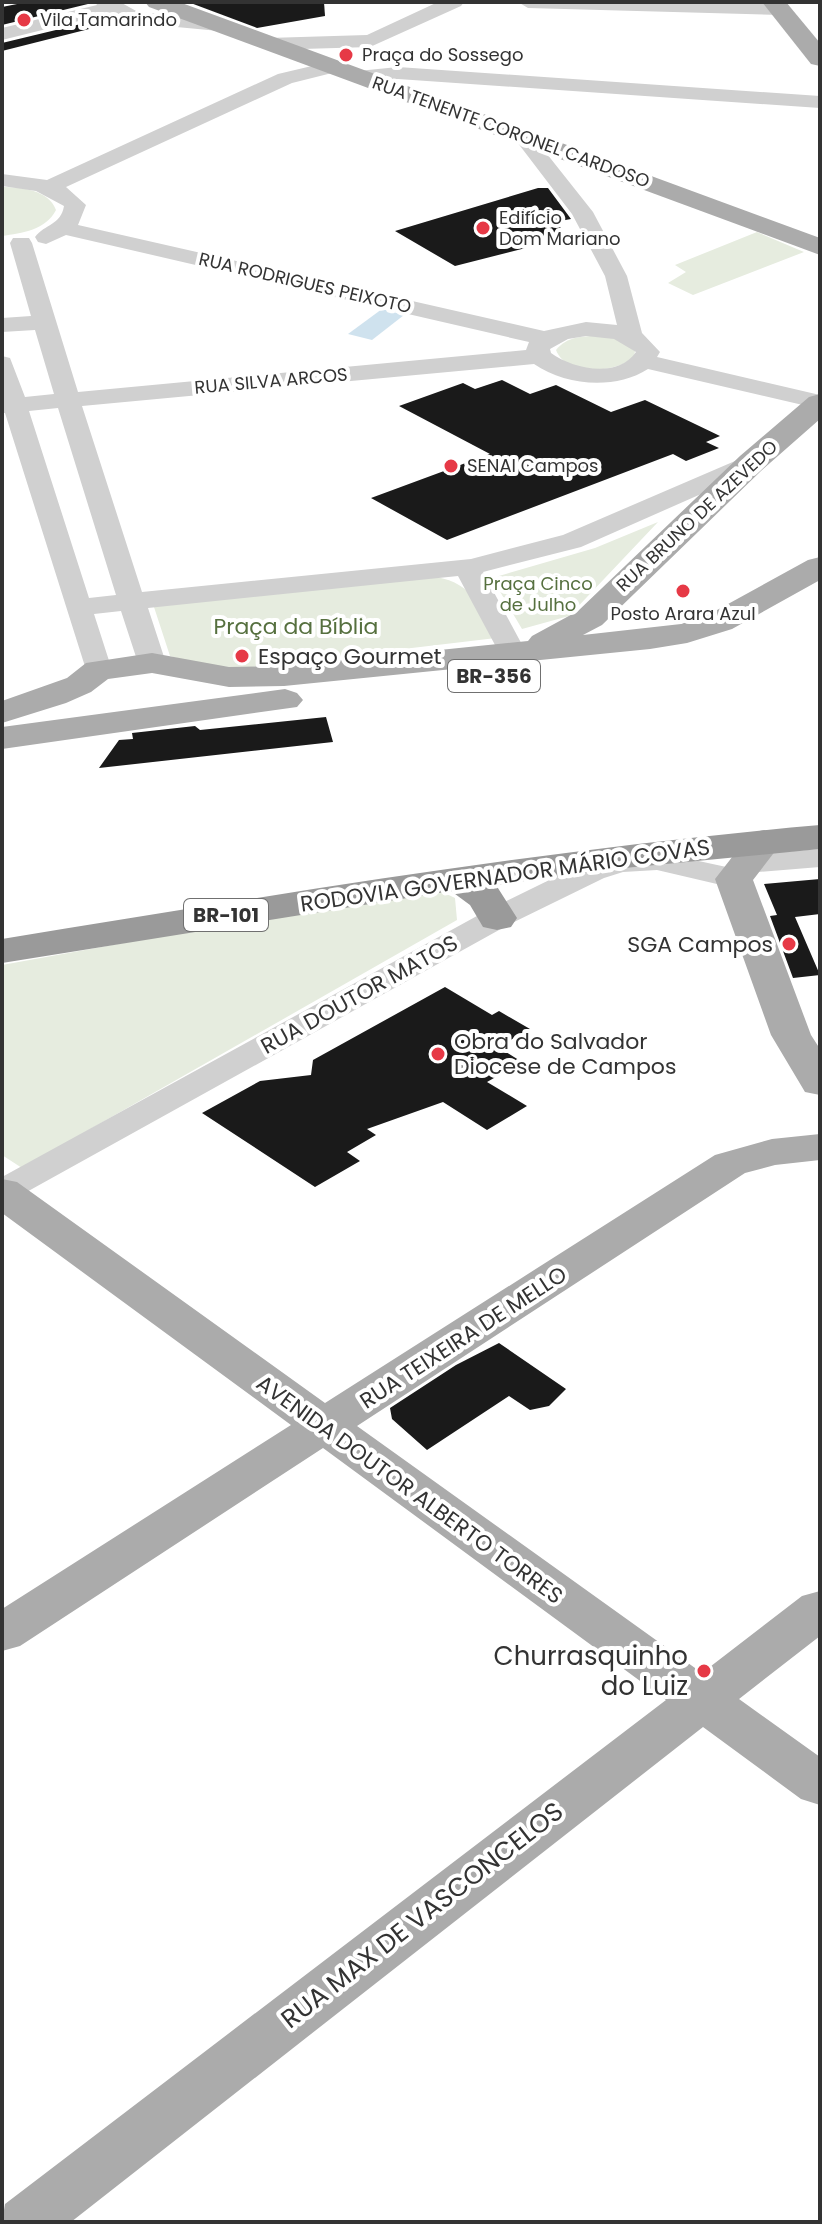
<svg xmlns="http://www.w3.org/2000/svg" width="822" height="2224" font-family="Poppins,sans-serif">
  <rect width="100%" height="100%" fill="#fff"/>
  <g fill="#e6ecdf">
    <path d="M2 187C21 187 49 190 56 210 46 230 22 233 2 236Z"/>
    <polygon points="757,232 804,252 693,295 668,283 686,272 675,265"/>
    <path d="M599 336 617 339 635 351 634 357C616 373 566 377 556 350 567 336 584 336 599 336Z"/>
    <polygon points="658,522 569,616 522,629 492,578 595,548"/>
    <path d="M436 577C475 584 478 607 496 638L243 668 201 665 170 656 153 604Z"/>
    <polygon points="432,887 455,898 457,920 22,1168 2,1155 2,965"/>
  </g>
  <polygon fill="#cfe2ee" points="382,309 404,315 372,340 348,334"/>
  <g fill="#1a1a1a">
    <polygon points="27,2 92,2 92,3 2,25 2,7"/>
    <polygon points="188,2 324,2 325,16 257,28"/>
    <polygon points="85,23 93,28 2,51 2,43"/>
    <polygon points="538,188 548,188 571,219 560,221 561,239 455,266 395,231"/>
    <polygon points="502,380 530,394 556,385 611,412 645,400 720,436 706,442 719,448 686,461 673,454 447,540 371,498 490,454 399,406 463,383 475,389"/>
    <polygon points="326,717 333,742 99,768 119,740 133,739 132,733 195,726 200,730"/>
    <polygon points="820,879 820,914 795,917 820,975 793,978 770,916 777,915 764,884"/>
    <polygon points="445,987 492,1015 499,1011 530,1029 498,1047 522,1062 487,1082 527,1106 487,1130 443,1102 367,1129 376,1135 347,1152 360,1161 315,1187 202,1113 260,1081 311,1075 313,1060"/>
    <polygon points="499,1343 566,1389 549,1406 530,1410 509,1396 427,1450 392,1419 390,1408 456,1365"/>
  </g>
  <g fill="none" stroke-linecap="round" stroke-linejoin="round">
    <g fill="#d0d0d0" fill-rule="evenodd">
      <polygon points="95,2 120,2 138,12 219,19 229,25 219,31 134,23 111,13 2,40 2,28 97,5"/>
      <polygon points="438,2 464,2 461,6 370,47 268,50 258,44 268,38 367,35"/>
      <polygon points="518,2 736,2 780,3 790,9 780,15 528,8"/>
      <path d="M333 61 340 63 343 67 340 71 292 83 66 187 86 205 78 225 544 331 586 322 617 325 605 276 572 214 511 134 514 130H528L593 212 627 276 642 333 660 352 657 357 820 395V409L648 369C615 390 566 386 534 364L82 406 142 592 471 559 563 535 742 458H760L764 463 760 468 581 547 483 572 526 652 522 658 512 660 502 658 458 576 148 608 166 663 162 669 152 671 142 669 138 663 121 611 94 614 112 670 108 676 98 678 88 676 5 413H2V356L10 358 25 397 54 394 35 330 2 332V318L31 316 10 243 13 238H29L32 243 78 392 526 350 529 342 66 235 46 244 38 242 35 237C45 224 61 225 64 206L36 191 2 186V174L47 180 278 74ZM586 336 614 339 636 352C617 379 573 369 551 353L550 349 568 339ZM58 408 116 595 89 598 29 411Z"/>
      <polygon points="398,67 820,96 820,108 398,79 358,83 348,77 358,71"/>
      <polygon points="820,849 820,867 745,873 749,879 745,886 734,888 657,870 623,872 604,878 508,925 14,1199 2,1202 2,1177 486,911 582,864 622,854 657,852 731,868 728,864 732,857 743,855"/>
    </g>
    <g fill="#ababab" fill-rule="evenodd">
      <polygon points="145,2 179,2 820,238 820,255 149,7"/>
      <polygon points="762,2 786,2 820,43 820,66 811,64"/>
      <polygon points="820,394 820,419 762,470 602,625 583,635 681,624 708,615 808,560 820,557 820,580 732,629 687,643 650,649 284,686 229,687 152,673 108,679 91,692 66,703 2,723 2,701 67,678 86,663 152,653 229,667 284,666 528,641 532,636 578,611 740,456 809,397"/>
      <polygon points="285,689 297,693 303,700 297,707 2,749 2,727"/>
      <polygon points="764,830 777,833 783,841 753,880 811,1035 820,1049 820,1095 805,1092 771,1035 715,879 751,833"/>
      <polygon points="820,1134 820,1160 775,1165 745,1173 357,1426 702,1673 802,1596 820,1591 820,1636 739,1699 820,1757 820,1805 801,1799 703,1727 71,2222 2,2222 5,2204 666,1700 323,1448 20,1646 2,1651 2,1609 291,1425 2,1213 2,1179 17,1182 325,1403 715,1155 772,1139"/>
    </g>
    <path fill="#9a9a9a" fill-rule="evenodd" d="M820 825V849L614 869 496 885 517 918 511 927 497 930 483 927 470 905 451 891 2 963V939C275 895 545 849 820 825Z"/>
  </g>
  <g fill="#e63946" stroke="#fff" stroke-width="3">
    <circle cx="24" cy="20" r="8"/>
    <circle cx="346" cy="55" r="8"/>
    <circle cx="483" cy="228" r="8"/>
    <circle cx="451" cy="466" r="8"/>
    <circle cx="683" cy="591" r="8"/>
    <circle cx="242" cy="656" r="8"/>
    <circle cx="789" cy="944" r="8"/>
    <circle cx="438" cy="1054" r="8"/>
    <circle cx="704" cy="1671" r="8"/>
  </g>
  <g text-anchor="middle" stroke-width="8" stroke-linejoin="round" paint-order="stroke">
    <g font-size="18" fill="#333" stroke="#fff" text-anchor="start">
      <text x="40" y="26">Vila Tamarindo</text>
      <text x="362" y="61">Praça do Sossego</text>
      <text x="499" y="224">Edifício<tspan x="499" dy="21">Dom Mariano</tspan></text>
      <text x="467" y="472">SENAI Campos</text>
      <text x="683" y="620" text-anchor="middle">Posto Arara Azul</text>
    </g>
    <g font-size="18" fill="#333" stroke="#fff">
      <text transform="translate(511 132) rotate(20)" y="6">RUA TENENTE CORONEL CARDOSO</text>
      <text transform="translate(305 283) rotate(13)" y="6">RUA RODRIGUES PEIXOTO</text>
      <text transform="translate(271 381) rotate(-5)" y="6">RUA SILVA ARCOS</text>
      <text transform="translate(697 516) rotate(-43)" y="6">RUA BRUNO DE AZEVEDO</text>
    </g>
    <g font-size="18" fill="#56703f" stroke="#fff">
      <text x="538" y="590">Praça Cinco<tspan x="538" dy="21">de Julho</tspan></text>
    </g>
    <g fill="#fff" stroke="#707070" stroke-width="2">
      <rect x="448" y="660" width="92" height="32" rx="6"/>
      <rect x="184" y="899" width="84" height="32" rx="6"/>
    </g>
    <g font-size="20" font-weight="bold" fill="#333">
      <text x="494" y="683">BR-356</text>
      <text x="226" y="922">BR-101</text>
    </g>
    <g font-size="22" fill="#56703f" stroke="#fff">
      <text x="296" y="634">Praça da Bíblia</text>
    </g>
    <g font-size="22" fill="#333" stroke="#fff" text-anchor="start">
      <text x="258" y="664">Espaço Gourmet</text>
      <text x="773" y="952" text-anchor="end">SGA Campos</text>
      <text x="454" y="1049">Obra do Salvador<tspan x="454" dy="25">Diocese de Campos</tspan></text>
    </g>
    <g font-size="22" fill="#333" stroke="#fff">
      <text transform="translate(505 875) rotate(-8)" y="8">RODOVIA GOVERNADOR MÁRIO COVAS</text>
      <text transform="translate(359 994) rotate(-29)" y="8">RUA DOUTOR MATOS</text>
      <text transform="translate(463 1337) rotate(-33)" y="8">RUA TEIXEIRA DE MELLO</text>
      <text transform="translate(410 1489) rotate(36)" y="8">AVENIDA DOUTOR ALBERTO TORRES</text>
    </g>
    <g font-size="26" fill="#333" stroke="#fff" text-anchor="end">
      <text x="688" y="1665">Churrasquinho<tspan x="688" dy="30">do Luiz</tspan></text>
    </g>
    <g font-size="26" fill="#333" stroke="#fff">
      <text transform="translate(422 1915) rotate(-38)" y="9">RUA MAX DE VASCONCELOS</text>
    </g>
  </g>
  <rect width="822" height="2224" fill="none" stroke="#333333" stroke-width="8"/>
</svg>
